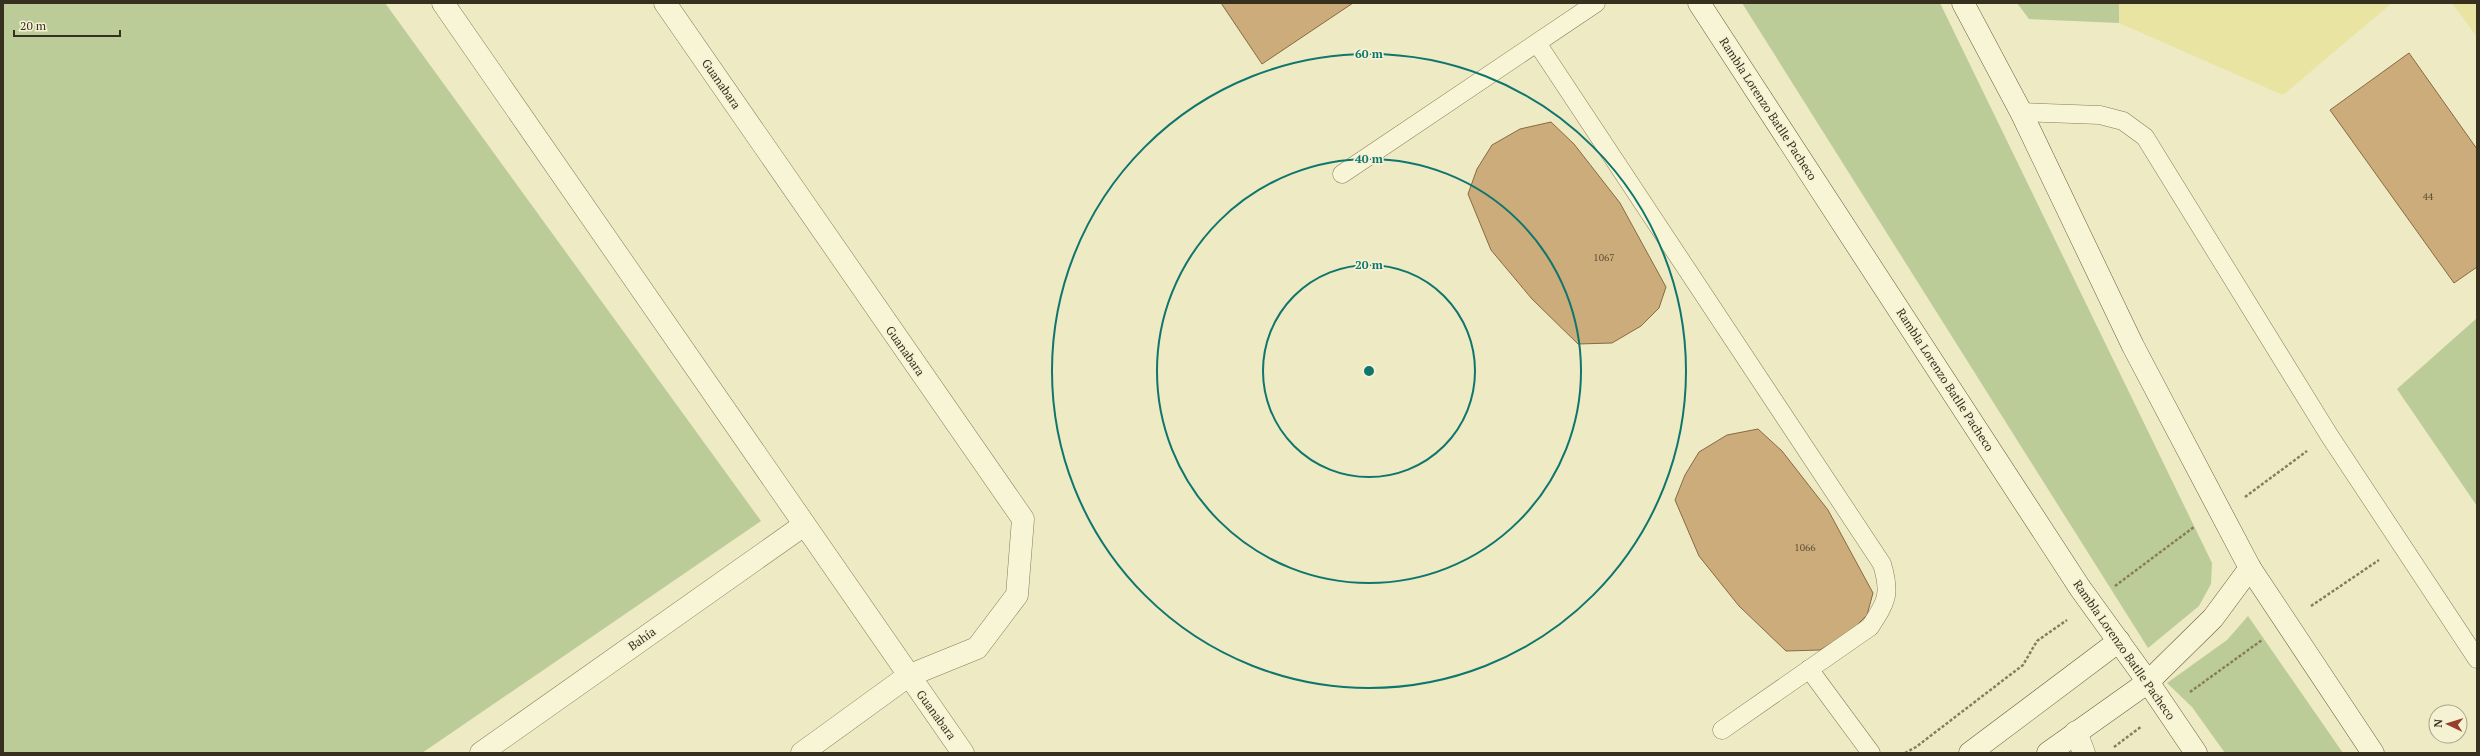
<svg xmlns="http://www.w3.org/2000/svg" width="2480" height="756" font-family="'PT Serif',serif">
  <rect width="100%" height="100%" fill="#eeeac4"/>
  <g fill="#bbcc98">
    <polygon points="3,3 385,3 761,521 422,753 3,753"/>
    <polygon points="1742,3 1940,3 2212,563 2211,584 2199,606 2148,648"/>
    <polygon points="2017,3 2119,3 2119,23 2029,19"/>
    <polygon points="2477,318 2477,506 2397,389"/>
    <polygon points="2248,616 2343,753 2225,753 2192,707 2167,683 2227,640"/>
  </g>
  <g fill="#e9e4a2">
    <polygon points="2119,3 2392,3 2283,95 2119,23"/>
    <polygon points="2452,3 2477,3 2477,37"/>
  </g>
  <g fill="#cbac7a" stroke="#876b41">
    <polygon points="1221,3 1353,3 1262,64"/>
    <polygon points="2409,53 2477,149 2477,267 2454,283 2330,110"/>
    <polygon points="1551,122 1574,144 1620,203 1666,287 1659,308 1641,326 1612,343 1578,344 1532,299 1491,250 1468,194 1477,169 1492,145 1520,129"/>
    <polygon points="1758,429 1782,451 1828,510 1873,593 1867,615 1849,633 1820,650 1786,651 1739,606 1699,556 1675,500 1685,475 1699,452 1727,435"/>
  </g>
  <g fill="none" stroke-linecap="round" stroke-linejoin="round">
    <defs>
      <g id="service">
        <path d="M1537 43 1882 564C1891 594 1887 601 1870 627L1722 730"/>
        <polyline points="2021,112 2100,115 2123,121 2145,137 2329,435 2477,659"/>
        <polyline points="1342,174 1596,3"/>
        <polyline points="1809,669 1871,753"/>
      </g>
      <g id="minor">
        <polyline points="443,3 963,753"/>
        <polyline points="665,3 1023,519 1017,595 977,648 908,676 802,753"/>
        <polyline points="2076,732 2084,753"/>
        <polyline points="481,753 804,525"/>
      </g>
      <g id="secondary">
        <polyline points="1699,3 2080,588 2148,682 2196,753"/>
        <polyline points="1963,3 2021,112 2133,346 2250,568 2373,753"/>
        <polyline points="1970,753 2119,641"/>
        <polyline points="2048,753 2148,682 2213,618 2250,568"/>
      </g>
    </defs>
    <use href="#service" stroke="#887c5b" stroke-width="19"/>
    <use href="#minor" stroke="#887c5b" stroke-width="23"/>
    <use href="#secondary" stroke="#6a5d3e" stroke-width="23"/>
    <g stroke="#887c5b" stroke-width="2.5" stroke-dasharray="3 2" stroke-linecap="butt">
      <polyline points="2245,497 2307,451"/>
      <polyline points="2115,586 2194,527"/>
      <polyline points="2311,606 2379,560"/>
      <polyline points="2190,692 2262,640"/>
      <polyline points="2114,747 2142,726"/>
      <polyline points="1905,753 1916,747 2023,665 2037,641 2067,620"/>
    </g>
    <use href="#service" stroke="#f8f5d7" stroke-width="18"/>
    <use href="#minor" stroke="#f8f5d7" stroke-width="22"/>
    <use href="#secondary" stroke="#f8f5d7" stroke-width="22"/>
  </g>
  <g fill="none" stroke="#0f766e" stroke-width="2">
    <circle cx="1369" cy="371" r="106"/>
    <circle cx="1369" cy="371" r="212"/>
    <circle cx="1369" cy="371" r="317"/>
  </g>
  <g text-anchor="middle" stroke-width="3.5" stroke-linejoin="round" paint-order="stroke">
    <g font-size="10" fill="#5d4f35">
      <text x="2428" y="200">44</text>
      <text x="1604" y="261">1067</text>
      <text x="1805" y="551">1066</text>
    </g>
    <g font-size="12" fill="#38301e" stroke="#f5f2d4">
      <text transform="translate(721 84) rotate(55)" y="4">Guanabara</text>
      <text transform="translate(1768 109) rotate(57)" y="4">Rambla Lorenzo Batlle Pacheco</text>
      <text transform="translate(905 351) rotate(55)" y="4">Guanabara</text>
      <text transform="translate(1945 380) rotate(57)" y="4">Rambla Lorenzo Batlle Pacheco</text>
      <text transform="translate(642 639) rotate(-35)" y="4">Bahía</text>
      <text transform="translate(2124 650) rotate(55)" y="4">Rambla Lorenzo Batlle Pacheco</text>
      <text transform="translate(936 715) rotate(54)" y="4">Guanabara</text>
    </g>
  </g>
  <circle cx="1369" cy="371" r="6" fill="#0f766e" stroke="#f5f2d4" stroke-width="2"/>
  <g font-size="12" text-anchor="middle" font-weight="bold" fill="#0f766e" stroke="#f5f2d4" stroke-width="3.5" stroke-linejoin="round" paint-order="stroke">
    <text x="1369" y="58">60 m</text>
    <text x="1369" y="163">40 m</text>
    <text x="1369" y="269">20 m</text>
  </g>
  <rect width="2480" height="756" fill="none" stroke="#38301e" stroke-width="8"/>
  <g transform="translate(2448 724) rotate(274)"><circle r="19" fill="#f5f2d4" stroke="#a9a48b"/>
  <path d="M0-3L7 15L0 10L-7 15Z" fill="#96402b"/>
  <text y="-6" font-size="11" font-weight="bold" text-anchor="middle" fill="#38301e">N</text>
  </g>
  <path d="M14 30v6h106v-6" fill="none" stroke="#38301e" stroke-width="2"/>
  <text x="20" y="30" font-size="12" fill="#38301e" stroke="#f5f2d4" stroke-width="3" paint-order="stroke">20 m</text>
</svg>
